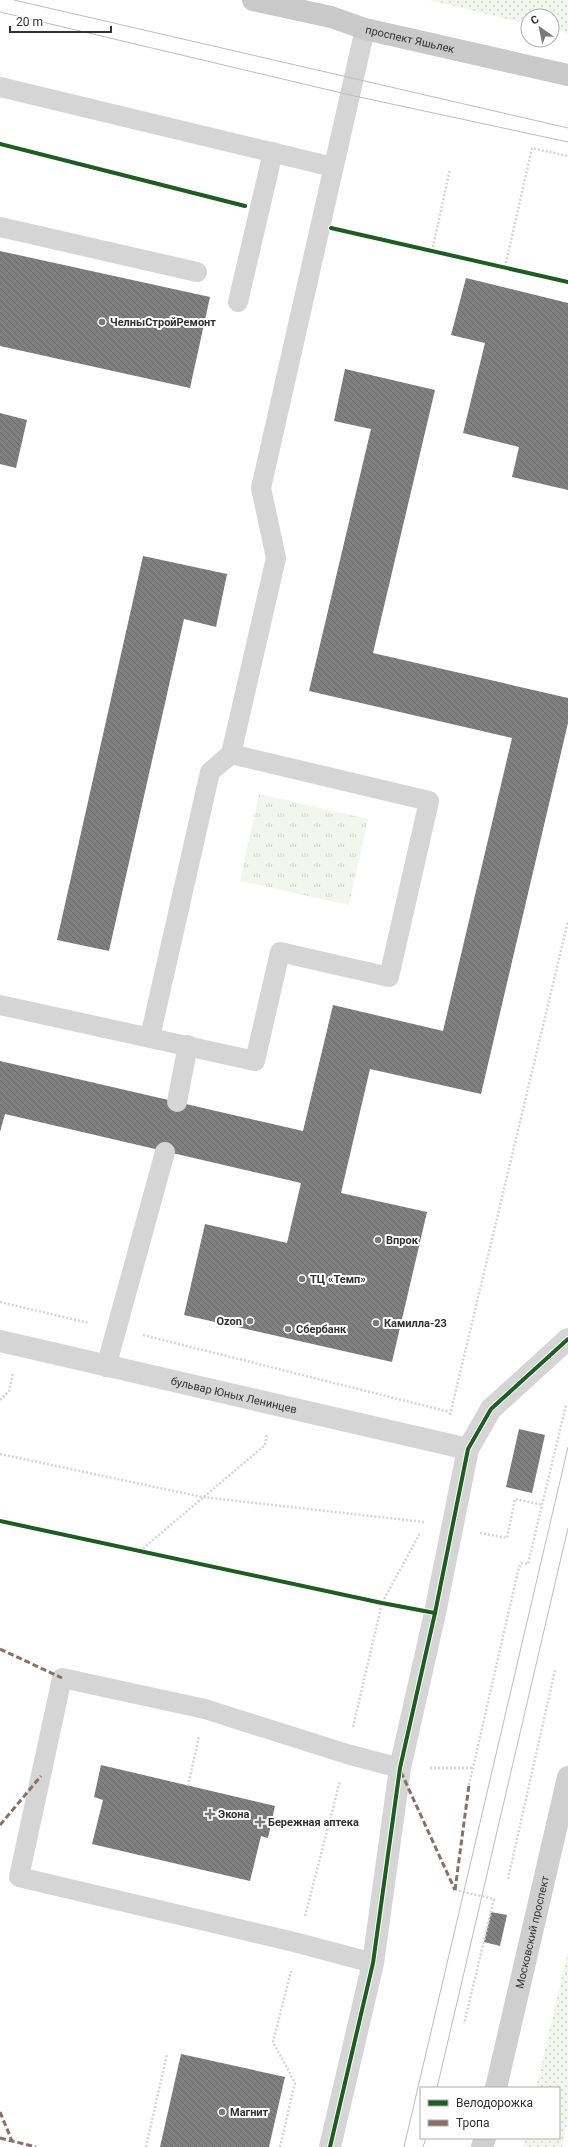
<svg xmlns="http://www.w3.org/2000/svg" width="568" height="2147" font-family="Roboto,sans-serif">
  <defs>
    <pattern id="grass-dots" width="8" height="8" patternUnits="userSpaceOnUse"><rect width="8" height="8" fill="#f3f6ed"/><path d="M2 2h.1M6 6h.1" fill="none" stroke="#d1d3cc" stroke-width="1.8" stroke-linecap="round"/></pattern>
    <pattern id="park-tufts" width="24" height="20" patternUnits="userSpaceOnUse"><rect width="24" height="20" fill="#f3f6ed"/><path d="M3 7l-1-3M5 7V3M7 7l1-3M15 17l-1-3M17 17v-4M19 17l1-3" fill="none" stroke="#d1d3cc"/></pattern>
    <pattern id="building-back-hatch" width="6" height="6" patternUnits="userSpaceOnUse"><rect width="6" height="6" fill="#808080"/><path d="M-1 5l2 2M0 0l6 6M5-1l2 2" fill="none" stroke="#696969"/></pattern>
  </defs>
  <rect width="100%" height="100%" fill="#fff"/>
  <g fill="url(#grass-dots)">
    <polygon points="429,0 568,0 568,33 552,29 552,16 528,16 528,24"/>
    <polygon points="568,1951 568,2120 562,2147 523,2147 525,2138 559,2138 559,2088 536,2088"/>
  </g>
  <polygon fill="url(#park-tufts)" points="259,794 368,819 349,905 240,881"/>
  <g fill="url(#building-back-hatch)">
    <polygon points="0,251 210,297 190,388 0,346"/>
    <polygon points="466,278 568,303 568,490 512,477 519,447 463,433 485,343 451,335"/>
    <polygon points="345,369 435,390 373,653 568,698 568,723 481,1094 370,1069 341,1193 427,1212 392,1362 184,1315 205,1224 287,1243 301,1183 5,1114 0,1132 0,1061 303,1131 333,1005 443,1031 512,738 309,691 371,429 334,421"/>
    <polygon points="0,413 27,420 16,468 0,464"/>
    <polygon points="143,556 227,574 216,627 184,619 109,951 57,940"/>
    <polygon points="519,1429 545,1435 532,1493 506,1487"/>
    <polygon points="101,1765 275,1806 268,1838 261,1836 250,1881 92,1844 103,1800 94,1797"/>
    <polygon points="491,1912 507,1915 500,1946 484,1942"/>
    <polygon points="181,2054 285,2077 269,2147 160,2147"/>
  </g>
  <g fill="none" stroke-linecap="round" stroke-linejoin="round">
    <g stroke="#d5d5d5" stroke-width="2.5" stroke-dasharray="2 2" stroke-linecap="butt">
      <polyline points="0,144 232,203"/>
      <polyline points="347,232 568,282"/>
      <polyline points="432,251 450,169"/>
      <polyline points="505,267 532,148 568,156"/>
      <polyline points="0,1302 89,1323"/>
      <polyline points="143,1335 450,1412"/>
      <polyline points="0,1400 9,1391 13,1373"/>
      <polyline points="450,1415 568,921"/>
      <polyline points="0,1454 202,1497 424,1522"/>
      <polyline points="480,1533 507,1538 515,1499 543,1505"/>
      <polyline points="140,1551 265,1445 267,1433"/>
      <polyline points="353,1727 382,1603 420,1533"/>
      <polyline points="430,1768 473,1768"/>
      <polyline points="469,1785 518,1571 521,1563 528,1564 566,1405"/>
      <polyline points="188,1786 199,1736"/>
      <polyline points="508,1879 555,1670"/>
      <polyline points="455,1890 494,1899 464,2024"/>
      <polyline points="305,1916 340,1781"/>
      <polyline points="146,2147 167,2054"/>
      <polyline points="280,2147 295,2083 273,2042 291,1971"/>
    </g>
    <g stroke="#d5d5d5" stroke-width="20">
      <polyline points="0,87 333,167"/>
      <polyline points="0,227 197,272"/>
      <polyline points="238,302 273,152"/>
      <polyline points="0,1005 255,1061 280,952 389,977 429,801 231,754 276,558 261,488 365,29"/>
      <polyline points="150,1037 210,772 231,754"/>
      <polyline points="177,1102 188,1045"/>
      <polyline points="106,1367 165,1152"/>
      <polyline points="373,1963 298,1943 19,1877 62,1678 205,1709 347,1754 400,1768"/>
    </g>
    <g stroke="#d5d5d5" stroke-width="22">
      <path id="s1" d="M0 1341 468 1449"/>
      <polyline points="330,2147 373,1963 400,1768 435,1613 468,1449 491,1409 568,1339"/>
    </g>
    <g stroke="#cfcfcf" stroke-width="22">
      <path id="s2" d="M496 2088 568 1777"/>
      <polyline points="482,2147 485,2138"/>
    </g>
    <path stroke="#c9c9c9" stroke-width="22" id="s3" d="M253 0 331 17 365 29 568 75"/>
    <g stroke="#bdbdbd" stroke-width="1">
      <polyline points="14,0 568,128"/>
      <polyline points="0,12 350,95 568,142"/>
      <polyline points="437,2088 568,1528"/>
      <polyline points="404,2147 568,1447"/>
      <polyline points="423,2147 426,2138"/>
    </g>
    <g stroke="#8d6e63" stroke-width="3" stroke-dasharray="6 3" stroke-linecap="butt">
      <polyline points="0,1649 62,1678"/>
      <polyline points="401,1772 455,1890"/>
      <polyline points="0,1825 41,1776"/>
      <polyline points="455,1890 469,1785"/>
      <polyline points="0,2112 12,2141"/>
      <polyline points="0,2138 36,2147"/>
    </g>
    <defs>
      <g id="cycleway">
        <polyline points="0,144 245,206"/>
        <polyline points="331,228 568,282"/>
        <polyline points="0,1521 382,1603 435,1613"/>
        <polyline points="330,2147 373,1963 400,1768 435,1613 468,1449 491,1409 568,1339"/>
      </g>
    </defs>
    <use href="#cycleway" stroke="#fff" stroke-width="6"/>
    <use href="#cycleway" stroke="#1b5e20" stroke-width="4"/>
  </g>
  <g fill="#797979" stroke="#fff" stroke-width="1.5">
    <circle cx="102" cy="322" r="4"/>
    <circle cx="378" cy="1240" r="4"/>
    <circle cx="302" cy="1279" r="4"/>
    <circle cx="250" cy="1321" r="4"/>
    <circle cx="376" cy="1323" r="4"/>
    <circle cx="288" cy="1329" r="4"/>
    <path d="M208 1808h4v4h4v4h-4v4h-4v-4h-4v-4h4z"/>
    <path d="M258 1816h4v4h4v4h-4v4h-4v-4h-4v-4h4z"/>
    <circle cx="222" cy="2112" r="4"/>
  </g>
  <g text-anchor="middle" stroke-width="4" stroke-linejoin="round" paint-order="stroke">
    <g font-size="11" fill="#313131" stroke="#fff">
      <text dy="4" stroke="none"><textPath href="#s3" startOffset="162">проспект Яшьлек</textPath></text>
      <text dy="4" stroke="none"><textPath href="#s1" startOffset="240">бульвар Юных Ленинцев</textPath></text>
      <text dy="4" stroke="none"><textPath href="#s2" startOffset="160">Московский проспект</textPath></text>
    </g>
    <g font-size="11" font-weight="bold" fill="#313131" stroke="#fff" text-anchor="start">
      <text x="110" y="326">ЧелныСтройРемонт</text>
      <text x="386" y="1244">Впрок</text>
      <text x="310" y="1283">ТЦ «Темп»</text>
      <text x="242" y="1325" text-anchor="end">Ozon</text>
      <text x="384" y="1327">Камилла-23</text>
      <text x="296" y="1333">Сбербанк</text>
      <text x="218" y="1818">Экона</text>
      <text x="268" y="1826">Бережная аптека</text>
      <text x="230" y="2116">Магнит</text>
    </g>
  </g>
  <rect x="420" y="2087" width="140" height="52" fill="#ffffff" stroke="#adadad"/>
  <rect x="428" y="2100" width="20" height="6" fill="#1b5e20" stroke="#adadad"/>
  <text x="456" y="2107" font-size="12" fill="#313131">Велодорожка</text>
  <rect x="428" y="2120" width="20" height="6" fill="#8d6e63" stroke="#adadad"/>
  <text x="456" y="2127" font-size="12" fill="#313131">Тропа</text>
  <g transform="translate(540 28) rotate(327)"><circle r="19" fill="#ffffff" stroke="#adadad"/>
  <path d="M0-3L7 15L0 10L-7 15Z" fill="#797979"/>
  <text y="-6" font-size="11" font-weight="bold" text-anchor="middle" fill="#313131">С</text>
  </g>
  <path d="M10 26v6h101v-6" fill="none" stroke="#313131" stroke-width="2"/>
  <text x="16" y="26" font-size="12" fill="#313131" stroke="#ffffff" stroke-width="3" paint-order="stroke">20 m</text>
</svg>
